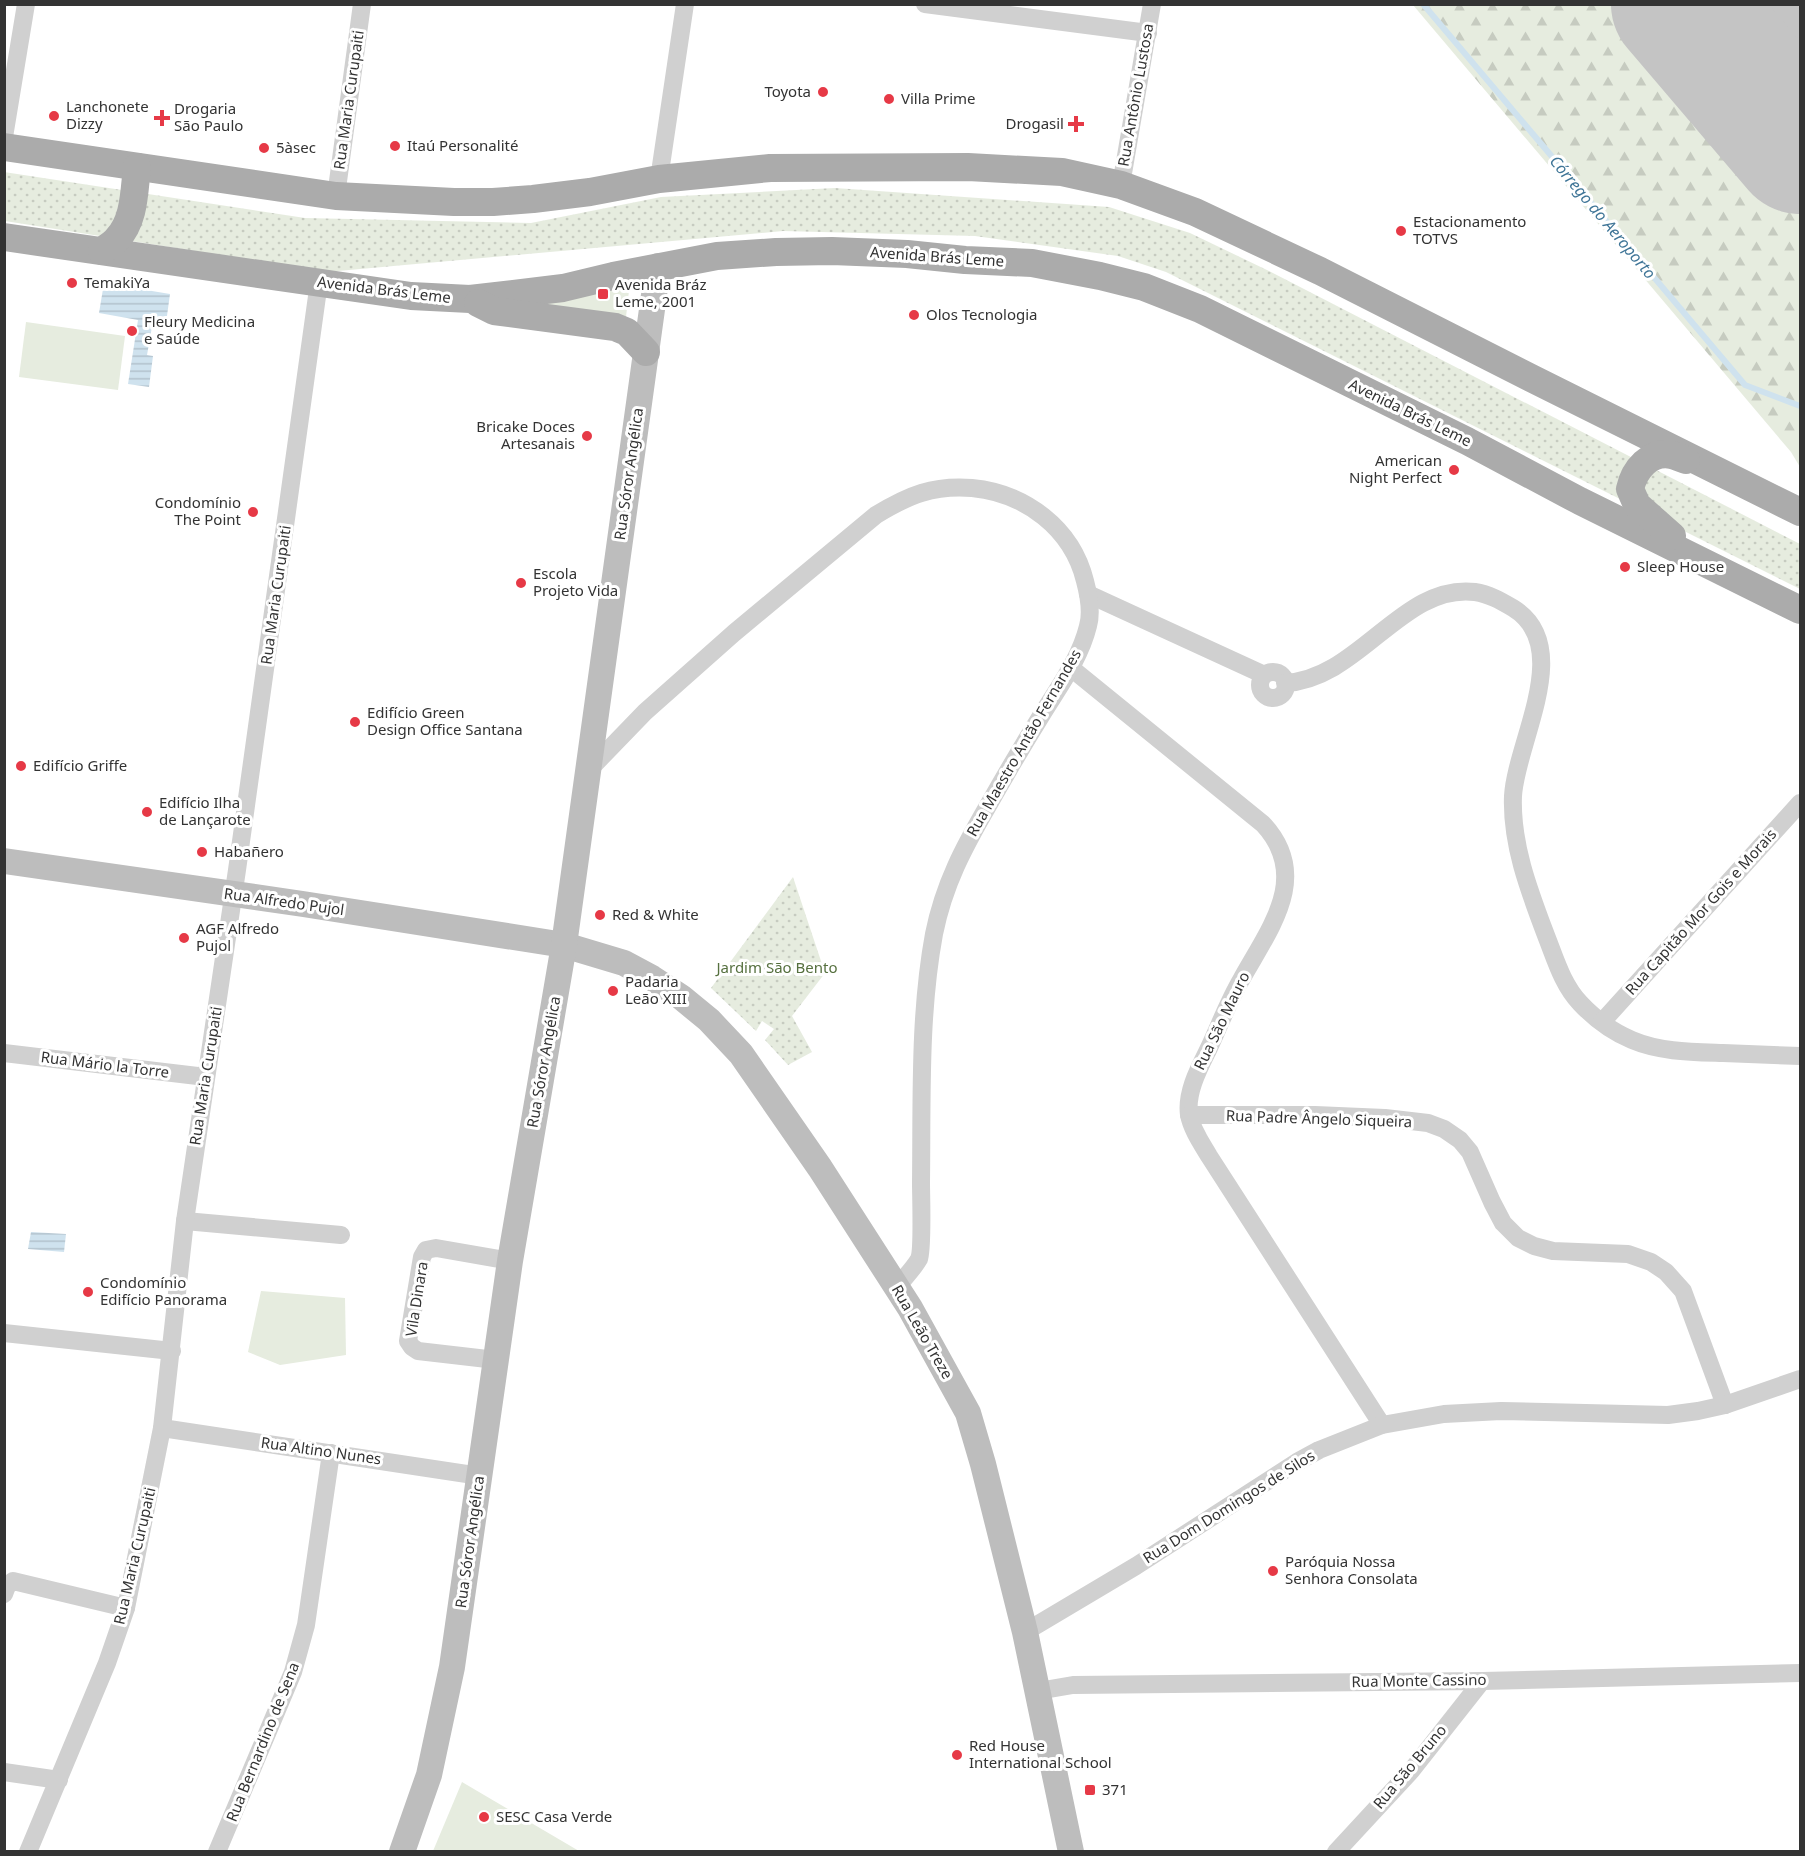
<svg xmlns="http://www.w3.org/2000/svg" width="1805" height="1856" font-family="'Noto Sans',sans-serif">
  <defs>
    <pattern id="forest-firs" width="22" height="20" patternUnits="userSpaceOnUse" patternTransform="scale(1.5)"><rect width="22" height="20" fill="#e6ecdf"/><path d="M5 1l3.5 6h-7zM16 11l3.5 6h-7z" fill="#c6cbc0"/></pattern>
    <pattern id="park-dots" width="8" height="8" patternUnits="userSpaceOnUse" patternTransform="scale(1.5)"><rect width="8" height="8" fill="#e6ecdf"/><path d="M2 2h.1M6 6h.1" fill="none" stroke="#c6cbc0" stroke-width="1.8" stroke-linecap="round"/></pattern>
    <pattern id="water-rules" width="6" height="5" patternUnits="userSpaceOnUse" patternTransform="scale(1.5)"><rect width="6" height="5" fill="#cfe2ee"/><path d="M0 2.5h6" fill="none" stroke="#b2c2cd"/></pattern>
  </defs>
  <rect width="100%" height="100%" fill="#fff"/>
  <g fill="#e6ecdf">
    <polygon points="630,282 626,317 506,307"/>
    <polygon points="26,322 125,336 118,390 19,377"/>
    <polygon points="261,1291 345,1298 346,1355 280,1365 248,1352"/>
    <polygon points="462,1782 579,1851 433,1851"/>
  </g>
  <polygon fill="url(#forest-firs)" points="1413,5 1679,5 1800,146 1800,467 1791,452"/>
  <g fill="url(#park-dots)">
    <polygon points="4,172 305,218 531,223 661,197 835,188 1109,207 1190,233 1269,271 1800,544 1800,589 1166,272 1118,256 975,236 783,231 327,272 5,221"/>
    <polygon points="793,877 825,973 792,1016 812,1052 788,1065 765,1040 774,1029 762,1021 756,1031 711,988"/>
  </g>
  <g fill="url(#water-rules)">
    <polygon points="104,283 170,294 166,323 153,321 147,355 153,356 149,387 128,384 138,320 99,313"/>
    <polygon points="31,1232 66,1234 64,1252 28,1249"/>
  </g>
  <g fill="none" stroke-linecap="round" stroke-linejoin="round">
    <polyline stroke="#cfe2ee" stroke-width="6" points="1423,4 1745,385 1800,406"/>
    <polyline stroke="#c4c4c4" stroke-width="54" points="1768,4 1788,23 1800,31"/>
    <polyline stroke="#c4c4c4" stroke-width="136" points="1679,4 1800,146"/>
    <g stroke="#d0d0d0" stroke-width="18">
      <polyline points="925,4 1148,33"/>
      <polyline points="4,137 26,4"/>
      <polyline points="659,179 685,4"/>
      <polyline points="1121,185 1152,4"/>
      <polyline points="336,196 362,4"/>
      <polyline points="1088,594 1260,673 1263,676"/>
      <path d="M1071 668 1263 824C1312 877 1269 929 1241 980 1228 1002 1219 1027 1208 1050 1198 1070 1186 1093 1189 1115 1192 1130 1202 1144 1209 1156L1382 1425"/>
      <circle cx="1273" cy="685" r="13"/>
      <path d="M1285 683C1360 679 1402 583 1475 592 1489 594 1501 601 1513 608 1575 646 1516 742 1513 796 1511 845 1530 893 1547 938 1556 961 1563 985 1580 1003 1594 1018 1613 1032 1632 1040 1660 1052 1693 1052 1723 1053 1749 1054 1775 1055 1800 1056"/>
      <path d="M587 772 645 712 734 633 876 515C909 495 933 485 972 488 1025 493 1072 528 1085 581 1089 596 1092 612 1088 626 1080 659 1058 688 1041 716 1023 745 1006 774 989 804 964 847 944 884 934 934 919 1015 922 1100 921 1183 921 1196 923 1250 919 1259 914 1268 904 1278 897 1287"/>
      <polyline points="1602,1022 1800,803"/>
      <polyline points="4,1053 206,1077"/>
      <polyline points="1189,1115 1315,1115 1385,1118 1428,1123 1444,1129 1460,1140 1470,1152 1492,1202 1503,1223 1518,1238 1534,1246 1553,1251 1628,1254 1651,1262 1666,1272 1683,1291 1725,1405"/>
      <polyline points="185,1221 341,1235"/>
      <polyline points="4,1333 172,1351"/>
      <polyline points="496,1360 418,1351 412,1347 408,1341 422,1257 426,1250 436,1248 510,1261"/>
      <polyline points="162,1428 480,1476"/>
      <polyline points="4,1594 7,1586 13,1581 126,1608"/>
      <polyline points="1025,1632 1136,1566 1297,1462 1319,1450 1382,1425 1444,1414 1501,1411 1668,1415 1698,1411 1725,1405 1800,1379"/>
      <polyline points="1038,1691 1073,1685 1482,1681 1800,1673"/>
      <polyline points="4,1772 59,1780"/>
      <polyline points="28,1852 107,1663 126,1608 162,1428 185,1221 237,870 319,282"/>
      <polyline points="217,1852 293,1672 306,1625 331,1453"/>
      <polyline points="1336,1852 1411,1771 1482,1681"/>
    </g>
    <g stroke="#bdbdbd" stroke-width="26">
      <polyline points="4,861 303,904 564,945 624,963 652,978 681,997 709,1020 741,1054 820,1168 910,1308 968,1413 983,1464 1025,1632 1071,1852"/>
      <polyline points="402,1852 429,1775 452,1667 510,1261 564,945 658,266"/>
    </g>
    <g stroke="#ababab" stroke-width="28">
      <polyline points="4,147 336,196 454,202 493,202 533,199 590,192 659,179 770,168 968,167 1062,172 1121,185 1195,212 1320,271 1531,378 1800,512"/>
      <polyline points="4,237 411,296 470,299 563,288 613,276 717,256 776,252 832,251 907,254 965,260 1032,263 1100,276 1144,287 1200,309 1467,441 1580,501 1800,610"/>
      <path d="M102 251C107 247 113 244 117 239 135 220 134 191 137 167"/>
      <polyline points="478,303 494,311 615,327 627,332 646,352"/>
      <path d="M1672 536 1637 505 1630 489C1634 470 1650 450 1672 455 1676 456 1681 458 1686 460"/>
    </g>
  </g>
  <g fill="#e63946" stroke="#fff" stroke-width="2">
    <circle cx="823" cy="92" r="6"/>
    <circle cx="889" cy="99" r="6"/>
    <circle cx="54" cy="116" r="6"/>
    <path d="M159 109h6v6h6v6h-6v6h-6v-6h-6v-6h6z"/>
    <path d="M1073 115h6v6h6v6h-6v6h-6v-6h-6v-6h6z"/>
    <circle cx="395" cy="146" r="6"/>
    <circle cx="264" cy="148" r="6"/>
    <circle cx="1401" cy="231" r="6"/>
    <circle cx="72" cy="283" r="6"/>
    <rect x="597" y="288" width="12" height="12" rx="3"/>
    <circle cx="914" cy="315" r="6"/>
    <circle cx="132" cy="331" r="6"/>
    <circle cx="587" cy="436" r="6"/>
    <circle cx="1454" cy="470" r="6"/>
    <circle cx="253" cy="512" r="6"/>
    <circle cx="1625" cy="567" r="6"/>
    <circle cx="521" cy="583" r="6"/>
    <circle cx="355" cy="722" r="6"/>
    <circle cx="21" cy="766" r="6"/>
    <circle cx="147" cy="812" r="6"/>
    <circle cx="202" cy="852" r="6"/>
    <circle cx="600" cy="915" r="6"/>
    <circle cx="184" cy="938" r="6"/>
    <circle cx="613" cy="991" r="6"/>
    <circle cx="88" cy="1292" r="6"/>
    <circle cx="1273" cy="1571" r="6"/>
    <circle cx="957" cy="1755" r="6"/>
    <rect x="1084" y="1784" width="12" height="12" rx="3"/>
    <circle cx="484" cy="1817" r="6"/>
  </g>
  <g text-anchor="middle" stroke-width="6" stroke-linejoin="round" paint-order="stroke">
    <g font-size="15" fill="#333" stroke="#fff" text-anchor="start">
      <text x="811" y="97" text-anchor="end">Toyota</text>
      <text x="901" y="104">Villa Prime</text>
      <text x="66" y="112">Lanchonete<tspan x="66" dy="17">Dizzy</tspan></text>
      <text x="174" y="114">Drogaria<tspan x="174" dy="17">São Paulo</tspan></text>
      <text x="1064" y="129" text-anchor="end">Drogasil</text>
      <text x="407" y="151">Itaú Personalité</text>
      <text x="276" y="153">5àsec</text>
      <text x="1413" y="227">Estacionamento<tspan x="1413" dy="17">TOTVS</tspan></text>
      <text x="84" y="288">TemakiYa</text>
      <text x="615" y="290">Avenida Bráz<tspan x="615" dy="17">Leme, 2001</tspan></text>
      <text x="926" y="320">Olos Tecnologia</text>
      <text x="144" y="327">Fleury Medicina<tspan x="144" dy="17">e Saúde</tspan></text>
      <text x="575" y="432" text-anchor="end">Bricake Doces<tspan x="575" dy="17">Artesanais</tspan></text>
      <text x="1442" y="466" text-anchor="end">American<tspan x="1442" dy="17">Night Perfect</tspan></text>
      <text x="241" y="508" text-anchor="end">Condomínio<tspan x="241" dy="17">The Point</tspan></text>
      <text x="1637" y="572">Sleep House</text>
      <text x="533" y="579">Escola<tspan x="533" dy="17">Projeto Vida</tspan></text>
      <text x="367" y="718">Edifício Green<tspan x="367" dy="17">Design Office Santana</tspan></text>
      <text x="33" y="771">Edifício Griffe</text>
      <text x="159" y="808">Edifício Ilha<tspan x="159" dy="17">de Lançarote</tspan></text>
      <text x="214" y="857">Habañero</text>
      <text x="612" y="920">Red &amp; White</text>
      <text x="196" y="934">AGF Alfredo<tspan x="196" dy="17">Pujol</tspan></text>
      <text x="625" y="987">Padaria<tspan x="625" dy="17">Leão XIII</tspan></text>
      <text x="100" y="1288">Condomínio<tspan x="100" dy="17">Edifício Panorama</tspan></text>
      <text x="1285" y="1567">Paróquia Nossa<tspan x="1285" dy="17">Senhora Consolata</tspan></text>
      <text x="969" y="1751">Red House<tspan x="969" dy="17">International School</tspan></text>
      <text x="1102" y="1795">371</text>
      <text x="496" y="1822">SESC Casa Verde</text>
    </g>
    <g font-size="15" fill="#333" stroke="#fff">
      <text transform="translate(1136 95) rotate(-80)" y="5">Rua Antônio Lustosa</text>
      <text transform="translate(349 100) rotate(-82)" y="5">Rua Maria Curupaiti</text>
      <text transform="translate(937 257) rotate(4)" y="5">Avenida Brás Leme</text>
      <text transform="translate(384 290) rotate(7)" y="5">Avenida Brás Leme</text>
      <text transform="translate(1410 413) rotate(26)" y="5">Avenida Brás Leme</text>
      <text transform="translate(629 474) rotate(-82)" y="5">Rua Sóror Angélica</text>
      <text transform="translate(276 595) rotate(-82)" y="5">Rua Maria Curupaiti</text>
      <text transform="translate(1024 743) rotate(-60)" y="5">Rua Maestro Antão Fernandes</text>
      <text transform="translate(284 902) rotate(8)" y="5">Rua Alfredo Pujol</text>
      <text transform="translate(1701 912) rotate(-48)" y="5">Rua Capitão Mor Gois e Morais</text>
      <text transform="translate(1222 1021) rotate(-64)" y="5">Rua São Mauro</text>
      <text transform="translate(544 1062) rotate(-80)" y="5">Rua Sóror Angélica</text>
      <text transform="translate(105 1065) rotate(7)" y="5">Rua Mário la Torre</text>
      <text transform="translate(206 1076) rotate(-81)" y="5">Rua Maria Curupaiti</text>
      <text transform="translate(1319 1119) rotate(2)" y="5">Rua Padre Ângelo Siqueira</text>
      <text transform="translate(417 1299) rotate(-81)" y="5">Vila Dinara</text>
      <text transform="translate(922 1332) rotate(60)" y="5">Rua Leão Treze</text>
      <text transform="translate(321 1451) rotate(8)" y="5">Rua Altino Nunes</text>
      <text transform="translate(1229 1507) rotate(-32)" y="5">Rua Dom Domingos de Silos</text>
      <text transform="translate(470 1542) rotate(-82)" y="5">Rua Sóror Angélica</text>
      <text transform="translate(135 1556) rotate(-77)" y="5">Rua Maria Curupaiti</text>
      <text transform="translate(1419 1681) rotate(-1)" y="5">Rua Monte Cassino</text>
      <text transform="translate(263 1742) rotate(-68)" y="5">Rua Bernardino de Sena</text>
      <text transform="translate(1410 1767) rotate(-50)" y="5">Rua São Bruno</text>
    </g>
    <g font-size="15" fill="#56703f" stroke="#fff">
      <text x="777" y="973">Jardim São Bento</text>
    </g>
    <g font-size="16" font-style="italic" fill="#3f7597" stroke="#fff">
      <text transform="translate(1603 217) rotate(50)" y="6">Córrego do Aeroporto</text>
    </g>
  </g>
  <rect width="1805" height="1856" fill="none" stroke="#333333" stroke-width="12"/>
</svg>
